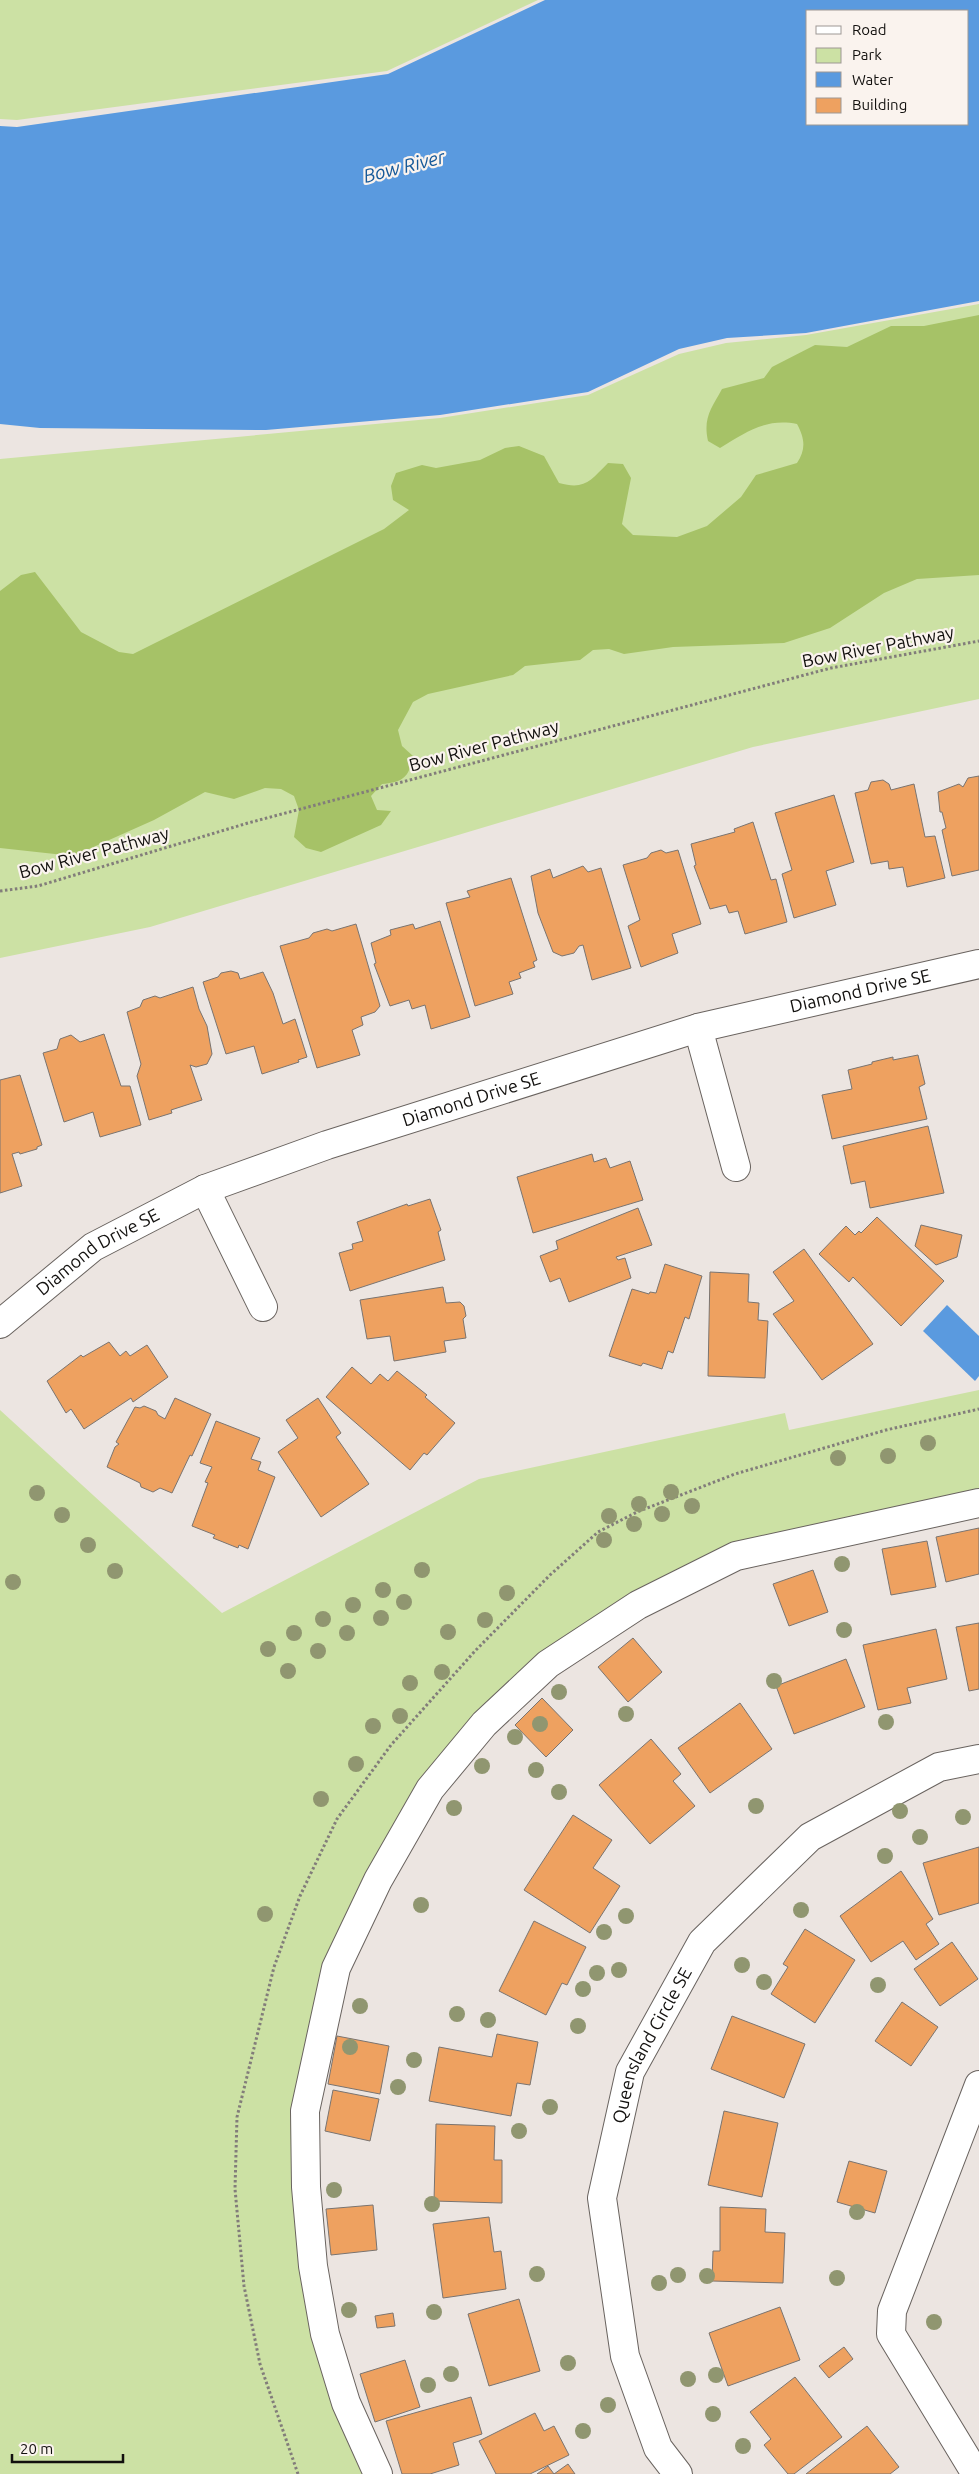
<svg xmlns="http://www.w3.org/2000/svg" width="979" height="2474" font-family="Ubuntu,sans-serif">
  <rect width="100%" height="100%" fill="#ece5e1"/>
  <g fill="#cce1a4">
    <polygon points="0,0 538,0 387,71 17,120 0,119"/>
    <polygon points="979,304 979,699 753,747 150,927 0,958 0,459 440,418 588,395 679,354 726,343 806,335"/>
    <polygon points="979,1390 979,1503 736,1556 548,1664 430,1789 318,2040 313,2266 378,2474 0,2474 0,1410 222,1613 479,1479 785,1413 789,1430"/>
  </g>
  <path fill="#a6c267" d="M979 315V575L917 579 884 593 830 628 784 643 673 647 624 654 609 649 593 650 580 660 525 666 513 675 428 694 413 702 398 730 402 746 413 756C409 778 403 782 382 784L371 796 377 810 391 811 381 825 321 852 306 848 294 837 299 810 294 796 281 789 265 788 234 799 205 792 154 820 80 853 64 855 0 848V591L21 575 35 572 81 632 119 652 133 654 384 529 409 510 393 500 391 486 396 473 422 465 436 468 480 460 505 448 519 446 544 456 559 483C585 490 590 481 608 463L623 464 631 478 622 524 633 535 677 537 707 526 741 497 756 475 797 463C806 449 805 439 797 424 766 418 746 432 720 448L708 441C703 418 711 409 722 389L764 378 772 367 815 345 847 347 891 326H924Z"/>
  <g fill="#5a9adf" fill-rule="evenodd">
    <path d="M545 0H979V301L806 333 727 338 679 349 588 392 440 415 266 430 40 428 0 424V126L17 127 388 74ZM968 11V124H808V11Z"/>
    <polygon points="947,1305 979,1336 979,1376 975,1381 923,1331"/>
  </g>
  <g fill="#eea160" stroke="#7a7470">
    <polygon points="979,776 979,870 952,876 942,830 946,828 942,812 940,812 938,792 959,784 963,787 968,778"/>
    <polygon points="883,780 889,784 891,790 914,784 925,837 935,836 945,878 907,887 903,867 889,869 888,861 871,864 855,793 868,790 871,782"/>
    <polygon points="834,795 854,862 826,871 836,905 794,918 782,874 792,870 775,813"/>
    <polygon points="753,822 771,880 776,879 787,922 745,934 738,911 729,913 726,905 710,909 694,866 696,865 691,844 735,832 734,829"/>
    <polygon points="661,850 666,853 678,850 701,924 672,934 678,953 641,967 628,926 640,920 623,865 647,858 651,853"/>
    <polygon points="583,866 588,872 601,868 631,968 592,980 583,945 579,946 574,953 562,956 553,952 538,913 531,876 550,869 553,878"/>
    <polygon points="511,878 537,960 533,962 535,967 519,973 521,978 509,982 513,994 475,1006 446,903 470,897 467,891"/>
    <polygon points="440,921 470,1017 431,1029 425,1005 412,1009 409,1000 390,1006 374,964 376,963 371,943 391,935 390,930 413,924 415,929"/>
    <polygon points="356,924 380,1006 375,1012 361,1017 363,1025 352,1030 360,1055 317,1068 280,946 309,938 313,933 327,929 332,931"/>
    <polygon points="231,971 238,973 240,979 263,972 273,993 283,1024 295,1019 307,1057 298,1060 299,1062 262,1074 254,1046 226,1054 203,982 218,977 221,973"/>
    <polygon points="193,987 199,1009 207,1026 212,1054 207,1064 196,1067 190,1065 202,1100 171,1110 172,1113 149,1120 137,1076 141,1064 127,1012 140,1007 143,1000 155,996 160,998"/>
    <polygon points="104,1034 121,1086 130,1086 141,1125 100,1137 93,1112 64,1122 43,1053 57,1049 60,1039 71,1035 80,1042"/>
    <polygon points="918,1055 925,1084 919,1087 927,1119 832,1139 822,1095 852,1089 848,1070 872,1064 872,1062 893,1057 893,1060"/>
    <polygon points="20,1075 42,1145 37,1147 37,1149 20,1154 19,1152 12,1154 22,1186 0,1193 0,1080"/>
    <polygon points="928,1126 944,1193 870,1208 865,1181 851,1184 843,1146"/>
    <polygon points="592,1154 594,1162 606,1158 610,1168 630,1161 643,1200 533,1233 517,1177"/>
    <polygon points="430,1199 441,1230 438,1232 445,1260 350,1291 339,1253 353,1249 352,1244 363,1241 357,1222 407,1204 408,1206"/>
    <polygon points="638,1208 652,1245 616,1257 618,1260 625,1258 631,1278 569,1302 560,1278 550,1282 540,1256 558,1249 556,1241"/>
    <polygon points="877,1217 944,1281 901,1326 853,1277 849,1282 819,1254 846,1226 855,1235 859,1231 861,1233"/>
    <polygon points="921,1225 962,1235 957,1257 936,1265 915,1246"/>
    <polygon points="804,1249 873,1344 822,1380 773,1314 794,1301 773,1272"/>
    <polygon points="665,1264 702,1276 689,1319 685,1317 673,1353 668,1351 662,1369 643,1363 641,1366 609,1356 632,1289 649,1294 650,1292 656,1293"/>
    <polygon points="710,1272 749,1274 748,1302 759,1303 758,1320 768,1321 765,1378 708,1376"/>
    <polygon points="443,1287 446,1303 460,1302 464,1306 466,1316 463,1319 466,1338 444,1341 446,1352 394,1361 390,1336 367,1339 360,1300"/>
    <polygon points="109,1342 120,1356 126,1351 130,1356 147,1345 168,1377 133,1402 131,1398 84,1429 71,1409 66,1413 47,1381 81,1355 83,1357"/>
    <polygon points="352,1367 371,1384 380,1374 388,1381 397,1371 427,1395 425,1397 455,1423 427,1455 424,1453 410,1470 326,1397"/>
    <polygon points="175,1398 211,1414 192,1456 190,1455 172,1493 160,1488 153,1492 141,1487 140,1483 107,1467 115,1447 119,1444 116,1442 135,1407 140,1408 144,1406 156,1411 158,1415 165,1419"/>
    <polygon points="318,1398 341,1433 336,1437 369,1484 321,1517 278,1452 298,1438 286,1420"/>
    <polygon points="216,1421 260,1438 251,1459 261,1462 258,1470 275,1477 248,1549 239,1545 238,1548 213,1538 215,1535 192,1526 208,1483 205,1482 212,1467 200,1463"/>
    <polygon points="979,1528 979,1574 946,1582 936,1537"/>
    <polygon points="927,1541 936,1587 891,1595 882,1549"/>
    <polygon points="813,1570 828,1612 789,1626 773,1584"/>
    <polygon points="979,1623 979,1689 969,1691 956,1627"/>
    <polygon points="936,1629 947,1679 907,1688 911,1703 878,1710 863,1645"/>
    <polygon points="633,1638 662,1672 628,1702 598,1667"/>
    <polygon points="846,1659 865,1707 794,1734 776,1686"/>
    <polygon points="542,1698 573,1730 546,1757 515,1725"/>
    <polygon points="740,1703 772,1749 710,1793 678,1748"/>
    <polygon points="651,1739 681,1774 673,1781 695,1806 650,1844 599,1785"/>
    <polygon points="573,1815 612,1840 593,1868 620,1886 590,1933 524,1890"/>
    <polygon points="979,1847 979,1903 939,1915 923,1863"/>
    <polygon points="901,1871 933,1919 926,1924 939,1944 916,1960 903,1941 871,1962 840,1916"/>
    <polygon points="534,1921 586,1947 567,1985 562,1983 546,2015 499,1991"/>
    <polygon points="805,1929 855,1960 815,2023 771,1994 788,1967 783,1964"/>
    <polygon points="952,1942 978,1979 940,2006 914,1969"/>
    <polygon points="902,2002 938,2027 911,2066 875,2041"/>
    <polygon points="732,2016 805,2044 784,2098 711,2069"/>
    <polygon points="497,2034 538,2042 530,2085 517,2083 511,2116 429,2101 439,2047 492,2057"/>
    <polygon points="337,2036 389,2046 380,2094 328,2084"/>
    <polygon points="333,2090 379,2099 370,2141 325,2131"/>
    <polygon points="724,2111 778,2123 762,2197 708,2185"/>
    <polygon points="436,2124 495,2126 494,2160 502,2160 502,2203 434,2201"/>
    <polygon points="849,2161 887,2171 875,2213 837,2202"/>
    <polygon points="373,2205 377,2250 331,2255 326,2209"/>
    <polygon points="720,2207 766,2209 765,2232 785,2233 783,2283 712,2281 713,2251 720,2251"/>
    <polygon points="489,2217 494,2252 501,2251 506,2289 443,2298 433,2224"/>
    <polygon points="519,2299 540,2371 489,2386 468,2314"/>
    <polygon points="780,2307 800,2360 728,2386 709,2333"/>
    <polygon points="393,2313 395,2326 377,2328 375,2316"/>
    <polygon points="844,2347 853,2359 829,2378 819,2366"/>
    <polygon points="405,2360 420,2407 375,2422 360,2374"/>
    <polygon points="795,2377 842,2437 794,2474 788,2474 764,2445 771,2439 750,2412"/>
    <polygon points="471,2397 482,2434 453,2443 459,2465 430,2474 402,2474 386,2421"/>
    <polygon points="535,2413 544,2431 554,2426 569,2455 530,2474 496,2474 479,2441"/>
    <polygon points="867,2426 899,2467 890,2474 806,2474"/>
    <polygon points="568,2464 575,2474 554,2474"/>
    <polygon points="548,2466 554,2474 537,2474"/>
  </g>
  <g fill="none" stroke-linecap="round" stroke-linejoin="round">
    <defs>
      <g id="minor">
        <polyline points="698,1028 736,1167"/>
        <polyline points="205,1189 263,1307"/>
        <path id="s1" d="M0 1324 93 1247 205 1189 327 1145 698 1028 979 964"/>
        <polyline points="378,2474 346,2403 325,2334 313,2266 306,2187 305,2111 336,1968 378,1880 430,1789 484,1724 548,1664 638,1605 736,1556 979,1503"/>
        <path id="s2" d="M678 2474 658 2448 625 2356 602 2198 630 2072 702 1942 810 1837 939 1767 979 1759"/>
        <polyline points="976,2474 891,2334 892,2311 979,2085"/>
      </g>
    </defs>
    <use href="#minor" stroke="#69635f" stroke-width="30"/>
    <g stroke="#827d7a" stroke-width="3" stroke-dasharray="2.5 2.5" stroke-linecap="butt">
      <polyline points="0,891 38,886 248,823 831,668 979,641"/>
      <polyline points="298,2474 260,2364 244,2286 235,2189 237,2117 274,1967 300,1896 337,1819 391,1745 475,1651 550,1575 598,1532 637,1512 735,1474 886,1430 979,1409"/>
    </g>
    <use href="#minor" stroke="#fff" stroke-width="28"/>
  </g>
  <g fill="#909670">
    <circle cx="928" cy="1443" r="8"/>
    <circle cx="888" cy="1456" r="8"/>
    <circle cx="838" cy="1458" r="8"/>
    <circle cx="671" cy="1492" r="8"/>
    <circle cx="37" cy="1493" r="8"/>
    <circle cx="639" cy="1504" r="8"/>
    <circle cx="692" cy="1506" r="8"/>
    <circle cx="662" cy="1514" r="8"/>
    <circle cx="62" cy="1515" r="8"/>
    <circle cx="609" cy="1516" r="8"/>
    <circle cx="634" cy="1524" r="8"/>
    <circle cx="604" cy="1540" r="8"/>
    <circle cx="88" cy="1545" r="8"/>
    <circle cx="842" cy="1564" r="8"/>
    <circle cx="422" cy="1570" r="8"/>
    <circle cx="115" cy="1571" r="8"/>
    <circle cx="13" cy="1582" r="8"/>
    <circle cx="383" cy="1590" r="8"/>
    <circle cx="507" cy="1593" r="8"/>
    <circle cx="404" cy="1602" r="8"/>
    <circle cx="353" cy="1605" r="8"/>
    <circle cx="381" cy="1618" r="8"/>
    <circle cx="323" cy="1619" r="8"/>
    <circle cx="485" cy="1620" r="8"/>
    <circle cx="844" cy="1630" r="8"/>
    <circle cx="448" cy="1632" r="8"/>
    <circle cx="294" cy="1633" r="8"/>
    <circle cx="347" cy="1633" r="8"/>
    <circle cx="268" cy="1649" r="8"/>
    <circle cx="318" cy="1651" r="8"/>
    <circle cx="288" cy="1671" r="8"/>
    <circle cx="442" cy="1672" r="8"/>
    <circle cx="774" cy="1681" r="8"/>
    <circle cx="410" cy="1683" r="8"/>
    <circle cx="559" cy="1692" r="8"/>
    <circle cx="626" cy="1714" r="8"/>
    <circle cx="400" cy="1716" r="8"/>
    <circle cx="886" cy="1722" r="8"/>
    <circle cx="540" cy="1724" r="8"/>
    <circle cx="373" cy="1726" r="8"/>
    <circle cx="515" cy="1737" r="8"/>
    <circle cx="356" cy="1764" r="8"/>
    <circle cx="482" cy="1766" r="8"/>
    <circle cx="536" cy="1770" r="8"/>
    <circle cx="559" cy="1792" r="8"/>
    <circle cx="321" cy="1799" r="8"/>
    <circle cx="756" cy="1806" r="8"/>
    <circle cx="454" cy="1808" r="8"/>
    <circle cx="900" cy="1811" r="8"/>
    <circle cx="963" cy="1817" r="8"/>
    <circle cx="920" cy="1837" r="8"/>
    <circle cx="885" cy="1856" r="8"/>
    <circle cx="421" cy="1905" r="8"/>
    <circle cx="801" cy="1910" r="8"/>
    <circle cx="265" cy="1914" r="8"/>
    <circle cx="626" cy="1916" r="8"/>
    <circle cx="604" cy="1932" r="8"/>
    <circle cx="742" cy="1965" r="8"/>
    <circle cx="619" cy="1970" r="8"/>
    <circle cx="597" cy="1973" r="8"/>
    <circle cx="764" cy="1982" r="8"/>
    <circle cx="878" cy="1985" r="8"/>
    <circle cx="583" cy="1989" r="8"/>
    <circle cx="360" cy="2006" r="8"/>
    <circle cx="457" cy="2014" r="8"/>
    <circle cx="488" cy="2020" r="8"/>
    <circle cx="578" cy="2026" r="8"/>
    <circle cx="350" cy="2047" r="8"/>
    <circle cx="414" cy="2060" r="8"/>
    <circle cx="398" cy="2087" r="8"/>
    <circle cx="550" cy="2107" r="8"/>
    <circle cx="519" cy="2131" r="8"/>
    <circle cx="334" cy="2190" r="8"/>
    <circle cx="432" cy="2204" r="8"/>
    <circle cx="857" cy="2212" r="8"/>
    <circle cx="537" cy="2274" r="8"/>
    <circle cx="678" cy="2275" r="8"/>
    <circle cx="707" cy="2276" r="8"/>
    <circle cx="837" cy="2278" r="8"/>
    <circle cx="659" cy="2283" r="8"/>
    <circle cx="349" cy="2310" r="8"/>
    <circle cx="434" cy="2312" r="8"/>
    <circle cx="934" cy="2322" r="8"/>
    <circle cx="568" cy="2363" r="8"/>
    <circle cx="451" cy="2374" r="8"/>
    <circle cx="716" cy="2375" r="8"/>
    <circle cx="688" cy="2379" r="8"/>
    <circle cx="428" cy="2385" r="8"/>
    <circle cx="608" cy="2405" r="8"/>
    <circle cx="713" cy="2414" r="8"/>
    <circle cx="583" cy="2431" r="8"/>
    <circle cx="743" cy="2446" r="8"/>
  </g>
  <g text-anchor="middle" stroke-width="4.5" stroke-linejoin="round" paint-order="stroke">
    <g font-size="18" fill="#12100e" stroke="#faf3ee">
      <text transform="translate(878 647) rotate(-11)" y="6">Bow River Pathway</text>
      <text transform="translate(484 746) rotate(-15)" y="6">Bow River Pathway</text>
      <text transform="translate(94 853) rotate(-15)" y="6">Bow River Pathway</text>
      <text dy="6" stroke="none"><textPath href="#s1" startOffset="932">Diamond Drive SE</textPath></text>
      <text dy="6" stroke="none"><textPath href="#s1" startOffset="528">Diamond Drive SE</textPath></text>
      <text dy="6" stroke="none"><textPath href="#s1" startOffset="122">Diamond Drive SE</textPath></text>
      <text dy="6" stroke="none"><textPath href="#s2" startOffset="452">Queensland Circle SE</textPath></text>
    </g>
    <g font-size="19" font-style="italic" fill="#165999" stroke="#faf3ee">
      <text transform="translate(404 166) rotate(-14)" y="7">Bow River</text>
    </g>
  </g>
  <rect x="806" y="10" width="162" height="115" fill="#faf3ee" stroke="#9d9894"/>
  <rect x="816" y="26" width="25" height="8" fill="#ffffff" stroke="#9d9894"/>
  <text x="852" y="35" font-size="15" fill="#12100e">Road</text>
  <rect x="816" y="48" width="25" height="15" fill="#cce1a4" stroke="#9d9894"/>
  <text x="852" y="60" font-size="15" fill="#12100e">Park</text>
  <rect x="816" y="72" width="25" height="15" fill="#5a9adf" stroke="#9d9894"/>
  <text x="852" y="85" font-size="15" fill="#12100e">Water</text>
  <rect x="816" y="98" width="25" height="15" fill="#eea160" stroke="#9d9894"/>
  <text x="852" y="110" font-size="15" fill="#12100e">Building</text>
  <path d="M12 2454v8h111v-8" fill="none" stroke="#12100e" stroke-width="2.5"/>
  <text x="20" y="2454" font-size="15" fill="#12100e" stroke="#faf3ee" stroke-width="4" paint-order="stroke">20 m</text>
</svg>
